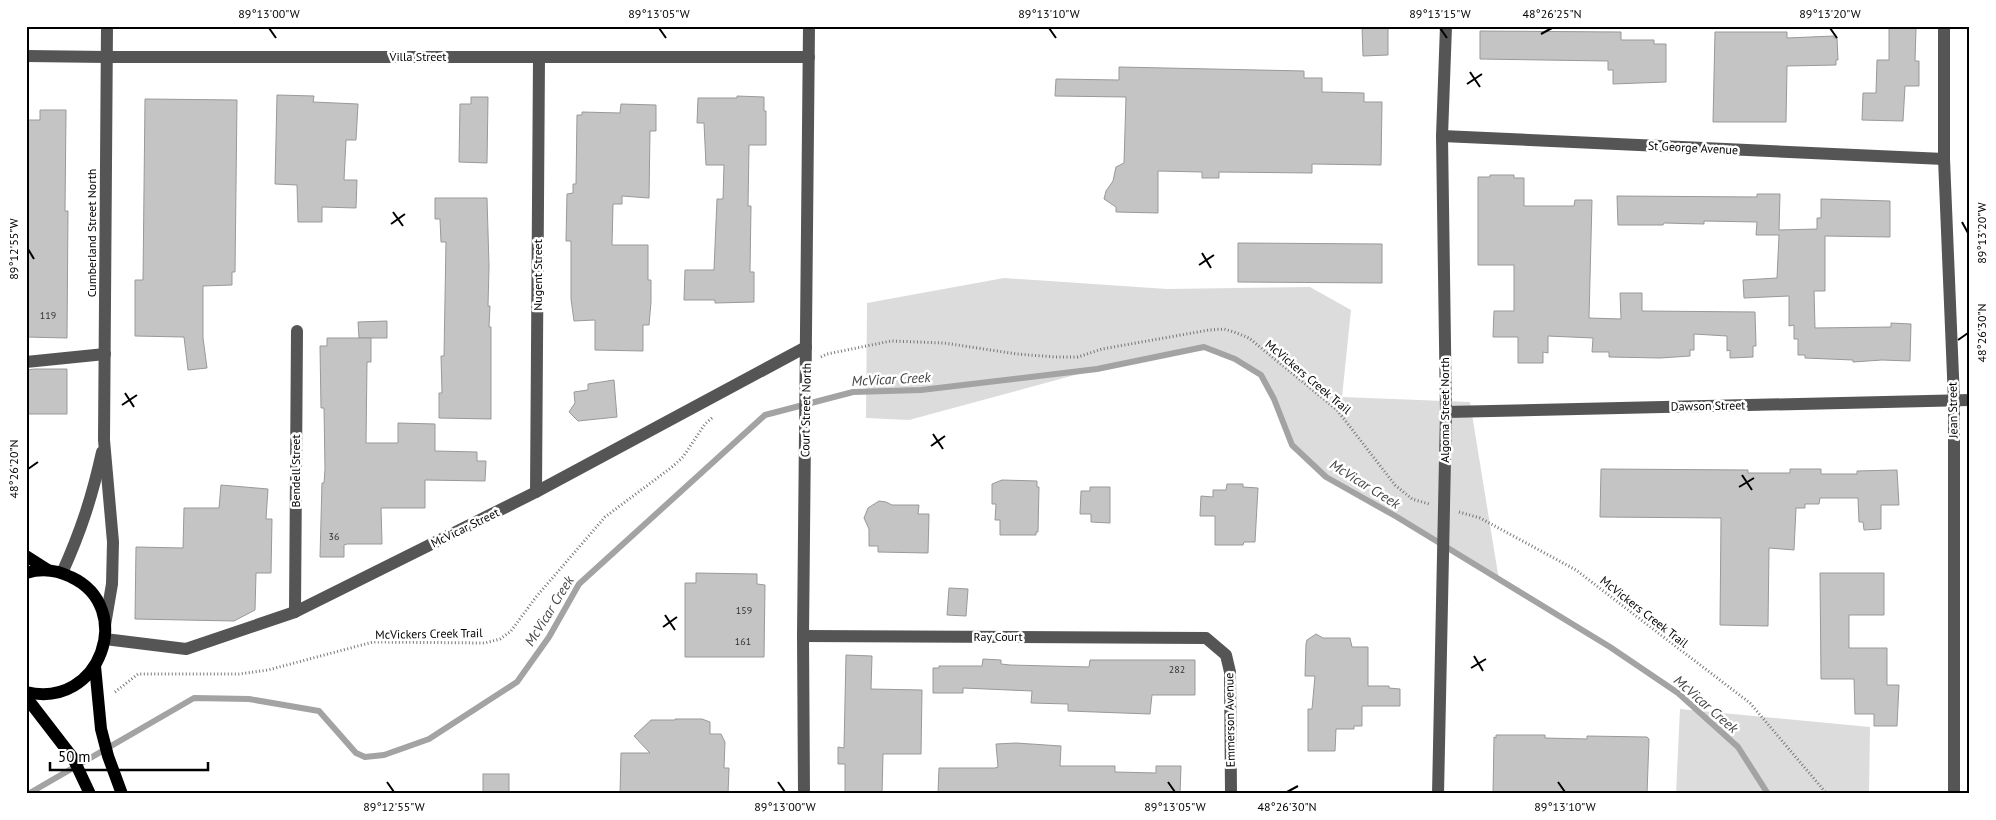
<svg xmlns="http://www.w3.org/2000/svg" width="1996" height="820" font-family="'PT Sans',sans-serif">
  <rect width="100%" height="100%" fill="#fff"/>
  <g fill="#dcdcdc">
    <polygon points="1004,278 1167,289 1310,287 1351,310 1342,397 1470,402 1499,580 1397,517 1326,477 1292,445 1274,399 1261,375 1235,359 1205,347 1097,369 909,420 866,418 867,303"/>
    <polygon points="1680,709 1870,727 1869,794 1676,794"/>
  </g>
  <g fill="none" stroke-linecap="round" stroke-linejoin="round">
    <polyline stroke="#a3a3a3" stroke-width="6" points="28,794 194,698 249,699 319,711 356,753 365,757 384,755 429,739 517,682 549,637 579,584 765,415 853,392 921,390 1097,369 1204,347 1235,359 1261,375 1274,399 1292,445 1326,477 1397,517 1610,647 1678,693 1738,747 1768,794"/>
  </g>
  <g fill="#c4c4c4" stroke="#999">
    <polygon points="1362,26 1388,26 1388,55 1363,56"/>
    <polygon points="1889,28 1916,28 1915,61 1919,61 1919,86 1905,86 1903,121 1862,120 1863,93 1876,93 1877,60 1889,60"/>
    <polygon points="1480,31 1621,32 1621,40 1654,40 1654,44 1666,44 1666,82 1613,84 1613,70 1608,70 1608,61 1480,59"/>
    <polygon points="1715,32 1787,32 1787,38 1834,36 1834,38 1837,38 1838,60 1836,60 1836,65 1787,66 1786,122 1713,122"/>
    <polygon points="1119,67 1304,71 1304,78 1322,78 1322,92 1364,93 1364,102 1382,102 1381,165 1312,164 1312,173 1219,172 1219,178 1202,178 1202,172 1158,171 1158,213 1116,212 1116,207 1104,199 1106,191 1113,181 1116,167 1124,163 1126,97 1055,96 1056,79 1119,80"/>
    <polygon points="277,95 314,96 313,102 358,104 356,140 346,140 344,180 357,180 356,208 322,207 322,222 298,222 297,185 275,184"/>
    <polygon points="737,96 764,97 764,111 766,111 766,145 749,145 748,206 751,206 750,272 754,272 754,302 715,303 715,300 684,300 685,270 714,270 717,199 723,199 724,165 706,165 704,123 697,123 698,98 737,98"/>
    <polygon points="471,97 488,97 487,163 459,162 460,104 471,104"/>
    <polygon points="145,99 237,100 235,272 232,272 232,285 203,286 203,338 207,368 188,370 184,337 135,336 135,280 143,280"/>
    <polygon points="621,104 656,105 656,131 650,131 649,198 622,196 622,204 613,204 612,245 648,245 648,280 651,280 651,302 649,325 643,325 643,351 595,350 595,320 574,321 571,299 571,241 566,241 567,194 573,193 573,184 576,184 577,115 582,115 582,112 620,113"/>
    <polygon points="40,110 66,110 65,211 68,211 67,338 26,337 26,120 40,120"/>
    <polygon points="1490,175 1514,175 1514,178 1524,178 1524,206 1574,206 1575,200 1592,200 1589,318 1621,319 1620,293 1642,293 1642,311 1755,312 1756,346 1753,346 1753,357 1730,358 1730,350 1727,351 1727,336 1694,334 1694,350 1690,350 1690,356 1660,358 1609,357 1609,352 1592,352 1593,338 1548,336 1548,353 1543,352 1543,363 1518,363 1518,337 1493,337 1494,311 1514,311 1514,265 1478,265 1478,177 1490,177"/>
    <polygon points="1757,194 1780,194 1779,230 1817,229 1817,218 1821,218 1821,199 1890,201 1890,237 1825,236 1825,291 1814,291 1815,328 1891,327 1891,323 1911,324 1910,361 1882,360 1853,362 1853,360 1805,358 1805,355 1798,355 1798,339 1794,339 1794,325 1789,326 1789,296 1744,298 1743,280 1777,278 1779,235 1756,235 1757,222 1704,221 1704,224 1664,223 1663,225 1618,225 1617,196 1757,197"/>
    <polygon points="435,198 487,198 489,266 488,306 490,306 489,327 491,327 491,419 439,418 439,393 442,393 441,356 444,356 446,242 441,242 440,219 435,219"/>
    <polygon points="1238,243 1382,244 1382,283 1238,282"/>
    <polygon points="387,321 387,338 359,338 358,322"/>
    <polygon points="327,338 371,338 371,362 367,362 366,443 398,443 398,423 435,424 435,451 477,452 477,461 486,461 485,481 425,480 425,508 381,508 382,544 347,544 344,545 344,557 320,557 322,483 324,483 325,469 324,408 321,408 320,346 327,346"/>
    <polygon points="35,369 67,369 67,414 26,414 26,370"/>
    <polygon points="614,380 617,417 578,421 569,412 575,403 574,392 588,390 588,384"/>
    <polygon points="1601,469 1748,470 1748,473 1790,473 1790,469 1821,469 1821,474 1857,474 1857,471 1897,470 1899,505 1881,505 1881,529 1864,530 1863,522 1859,522 1858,498 1820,498 1819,504 1805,504 1805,508 1796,508 1794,550 1769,548 1768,626 1720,625 1721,518 1600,517"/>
    <polygon points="1002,480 1037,481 1037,487 1039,487 1038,532 1036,532 1036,535 1000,535 1000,520 995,520 996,504 992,504 992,484"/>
    <polygon points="1227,484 1243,484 1243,487 1258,488 1255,542 1244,542 1243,545 1215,545 1215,516 1200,516 1201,496 1213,497 1213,490 1226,490"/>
    <polygon points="221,485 268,489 266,519 272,519 271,573 256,573 255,610 234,621 135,619 136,547 183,548 184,508 219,508"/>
    <polygon points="1090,487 1110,487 1110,523 1091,522 1091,514 1080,514 1081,491 1090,491"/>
    <polygon points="879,501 886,502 892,505 919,505 918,514 929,514 928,553 878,552 878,546 869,546 869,529 864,518 868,508"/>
    <polygon points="696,573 757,574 757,584 765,585 764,657 685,657 685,583 696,583"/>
    <polygon points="1820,573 1884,573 1884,615 1849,615 1849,648 1887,648 1887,685 1899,685 1897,726 1874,726 1874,714 1855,714 1854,679 1821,679"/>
    <polygon points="949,588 968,589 966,616 947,615"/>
    <polygon points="1316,634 1323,638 1350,638 1352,647 1368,647 1368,686 1389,686 1389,688 1400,689 1400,706 1362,706 1362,726 1354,726 1354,729 1336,729 1335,751 1308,751 1308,709 1312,709 1315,676 1305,676 1306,644 1307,640"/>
    <polygon points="846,655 872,656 871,689 922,690 921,754 883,754 882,794 845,794 845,764 838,764 838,747 844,748"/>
    <polygon points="983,659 1001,660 1001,664 1010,665 1089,667 1090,660 1195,660 1195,695 1152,695 1150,714 1068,711 1068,704 1031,703 1032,691 963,688 963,693 933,693 933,668 939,668 939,666 982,666"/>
    <polygon points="675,719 702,719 710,722 710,734 721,734 725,742 724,768 729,768 728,794 620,794 621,753 650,753 634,736 651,720 675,720"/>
    <polygon points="1496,735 1545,735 1545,738 1587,739 1587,736 1647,737 1649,739 1647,794 1493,794 1494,737 1496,738"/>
    <polygon points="1016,743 1061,746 1060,766 1115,766 1115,772 1156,773 1156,766 1181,766 1180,794 938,794 939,768 995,768 998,767 996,744"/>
    <rect x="483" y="774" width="26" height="20"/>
  </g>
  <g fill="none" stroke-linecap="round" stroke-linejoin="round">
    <g stroke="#777" stroke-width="3" stroke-dasharray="1 2.5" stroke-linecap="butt">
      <polyline points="821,357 827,354 891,341 944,343 1017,354 1055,357 1078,357 1102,349 1209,330 1224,329 1234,332 1249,338 1337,410 1395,485 1412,499 1429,504"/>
      <polyline points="1459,512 1480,518 1576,570 1750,703 1827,794"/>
      <polyline points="115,692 138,674 239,674 268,670 373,642 485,643 500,639 511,631 536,597 605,517 672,467 683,457 705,424 713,417"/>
    </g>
    <g stroke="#555" stroke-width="12">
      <polyline points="1944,26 1944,159 1954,400 1954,794"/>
      <polyline points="26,56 107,57 809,57"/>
      <polyline points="1442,136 1944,159"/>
      <polyline points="26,362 105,354"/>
      <polyline points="1446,412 1970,400"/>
      <polyline points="536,492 539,57"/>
      <path d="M62 573C81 531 92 497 102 452"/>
      <polyline points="295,612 297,331"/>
      <polyline points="105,625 112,584 113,542 104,440 107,26"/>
      <polyline points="803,636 1206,638 1226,655 1230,672 1231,794"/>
      <polyline points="105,639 186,649 295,612 536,492 806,347"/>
      <polyline points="804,794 803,636 809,26"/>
      <polyline points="1438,794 1446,412 1442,136 1446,26"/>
    </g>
    <g stroke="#000" stroke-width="12">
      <polyline points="26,556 48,570"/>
      <path d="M26 573C42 568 57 570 71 577 136 607 101 710 26 692"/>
      <polyline points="95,666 101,729 108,756 122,794"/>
      <polyline points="26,697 73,758 90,794"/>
    </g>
  </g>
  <path fill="none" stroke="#000" stroke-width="2" d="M269 28 276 38M659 28 666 38M1049 28 1056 38M1440 28 1447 38M1830 28 1837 38M1541 34 1552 28M1470 72 1480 87M1467 84 1482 74M393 212 403 226M1962 222 1968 233M391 224 405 214M28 249 34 259M1202 253 1211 268M1199 265 1214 255M1958 340 1968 333M125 393 134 407M122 405 137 395M933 434 943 449M931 446 945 436M28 469 38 462M1742 475 1752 490M1739 487 1754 478M665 615 675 630M663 627 677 617M1474 656 1483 671M1471 668 1486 659M387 782 394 792M778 782 785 792M1168 782 1175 792M1558 782 1565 792M1287 792 1298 786"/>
  <g text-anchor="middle" stroke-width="5" stroke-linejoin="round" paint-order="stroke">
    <g font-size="10" fill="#313131">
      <text x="48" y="319">119</text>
      <text x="334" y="540">36</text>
      <text x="744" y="614">159</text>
      <text x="743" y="645">161</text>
      <text x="1177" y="673">282</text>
    </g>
    <g font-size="12" fill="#000" stroke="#fff">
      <text x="418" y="61">Villa Street</text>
      <text transform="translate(1693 148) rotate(3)" y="4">St George Avenue</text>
      <text transform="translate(92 233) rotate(-90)" y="4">Cumberland Street North</text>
      <text transform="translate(538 275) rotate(-90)" y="4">Nugent Street</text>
      <text transform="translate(1308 377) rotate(40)" y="4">McVickers Creek Trail</text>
      <text transform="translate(1708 406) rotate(-1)" y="4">Dawson Street</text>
      <text transform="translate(806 410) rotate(-89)" y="4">Court Street North</text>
      <text transform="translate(1445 410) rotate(-90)" y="4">Algoma Street North</text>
      <text transform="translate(1953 410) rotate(-91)" y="4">Jean Street</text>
      <text transform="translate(296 471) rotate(-90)" y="4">Bendell Street</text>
      <text transform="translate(465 528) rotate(-26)" y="4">McVicar Street</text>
      <text transform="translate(1644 612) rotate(38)" y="4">McVickers Creek Trail</text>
      <text transform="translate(429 634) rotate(-1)" y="4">McVickers Creek Trail</text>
      <text x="998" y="641">Ray Court</text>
      <text transform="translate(1230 720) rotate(-91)" y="4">Emmerson Avenue</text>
    </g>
    <g font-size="14" font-style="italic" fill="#444" stroke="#fff">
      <text transform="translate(891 379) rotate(-3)" y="5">McVicar Creek</text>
      <text transform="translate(1365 484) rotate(32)" y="5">McVicar Creek</text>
      <text transform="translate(549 611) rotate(-58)" y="5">McVicar Creek</text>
      <text transform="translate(1706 704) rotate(41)" y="5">McVicar Creek</text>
    </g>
  </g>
  <rect width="1996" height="820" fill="none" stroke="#ffffff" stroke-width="55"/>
  <path d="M50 762v8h158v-8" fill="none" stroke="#000000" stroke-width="2.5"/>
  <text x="58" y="762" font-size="15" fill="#000000" stroke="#ffffff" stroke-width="4" paint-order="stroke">50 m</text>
  <rect x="28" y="28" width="1940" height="764" fill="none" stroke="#000" stroke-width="2"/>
  <g font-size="12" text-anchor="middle" fill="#000">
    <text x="269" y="18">89°13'00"W</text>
    <text x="659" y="18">89°13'05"W</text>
    <text x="1049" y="18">89°13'10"W</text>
    <text x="1440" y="18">89°13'15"W</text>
    <text x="1552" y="18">48°26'25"N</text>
    <text x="1830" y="18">89°13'20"W</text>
    <text transform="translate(1982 233) rotate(-90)" y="4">89°13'20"W</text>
    <text transform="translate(14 249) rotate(-90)" y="4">89°12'55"W</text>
    <text transform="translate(1982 333) rotate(-90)" y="4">48°26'30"N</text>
    <text transform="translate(14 469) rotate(-90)" y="4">48°26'20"N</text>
    <text x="394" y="811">89°12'55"W</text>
    <text x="785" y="811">89°13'00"W</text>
    <text x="1175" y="811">89°13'05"W</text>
    <text x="1287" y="811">48°26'30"N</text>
    <text x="1565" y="811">89°13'10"W</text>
  </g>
</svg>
